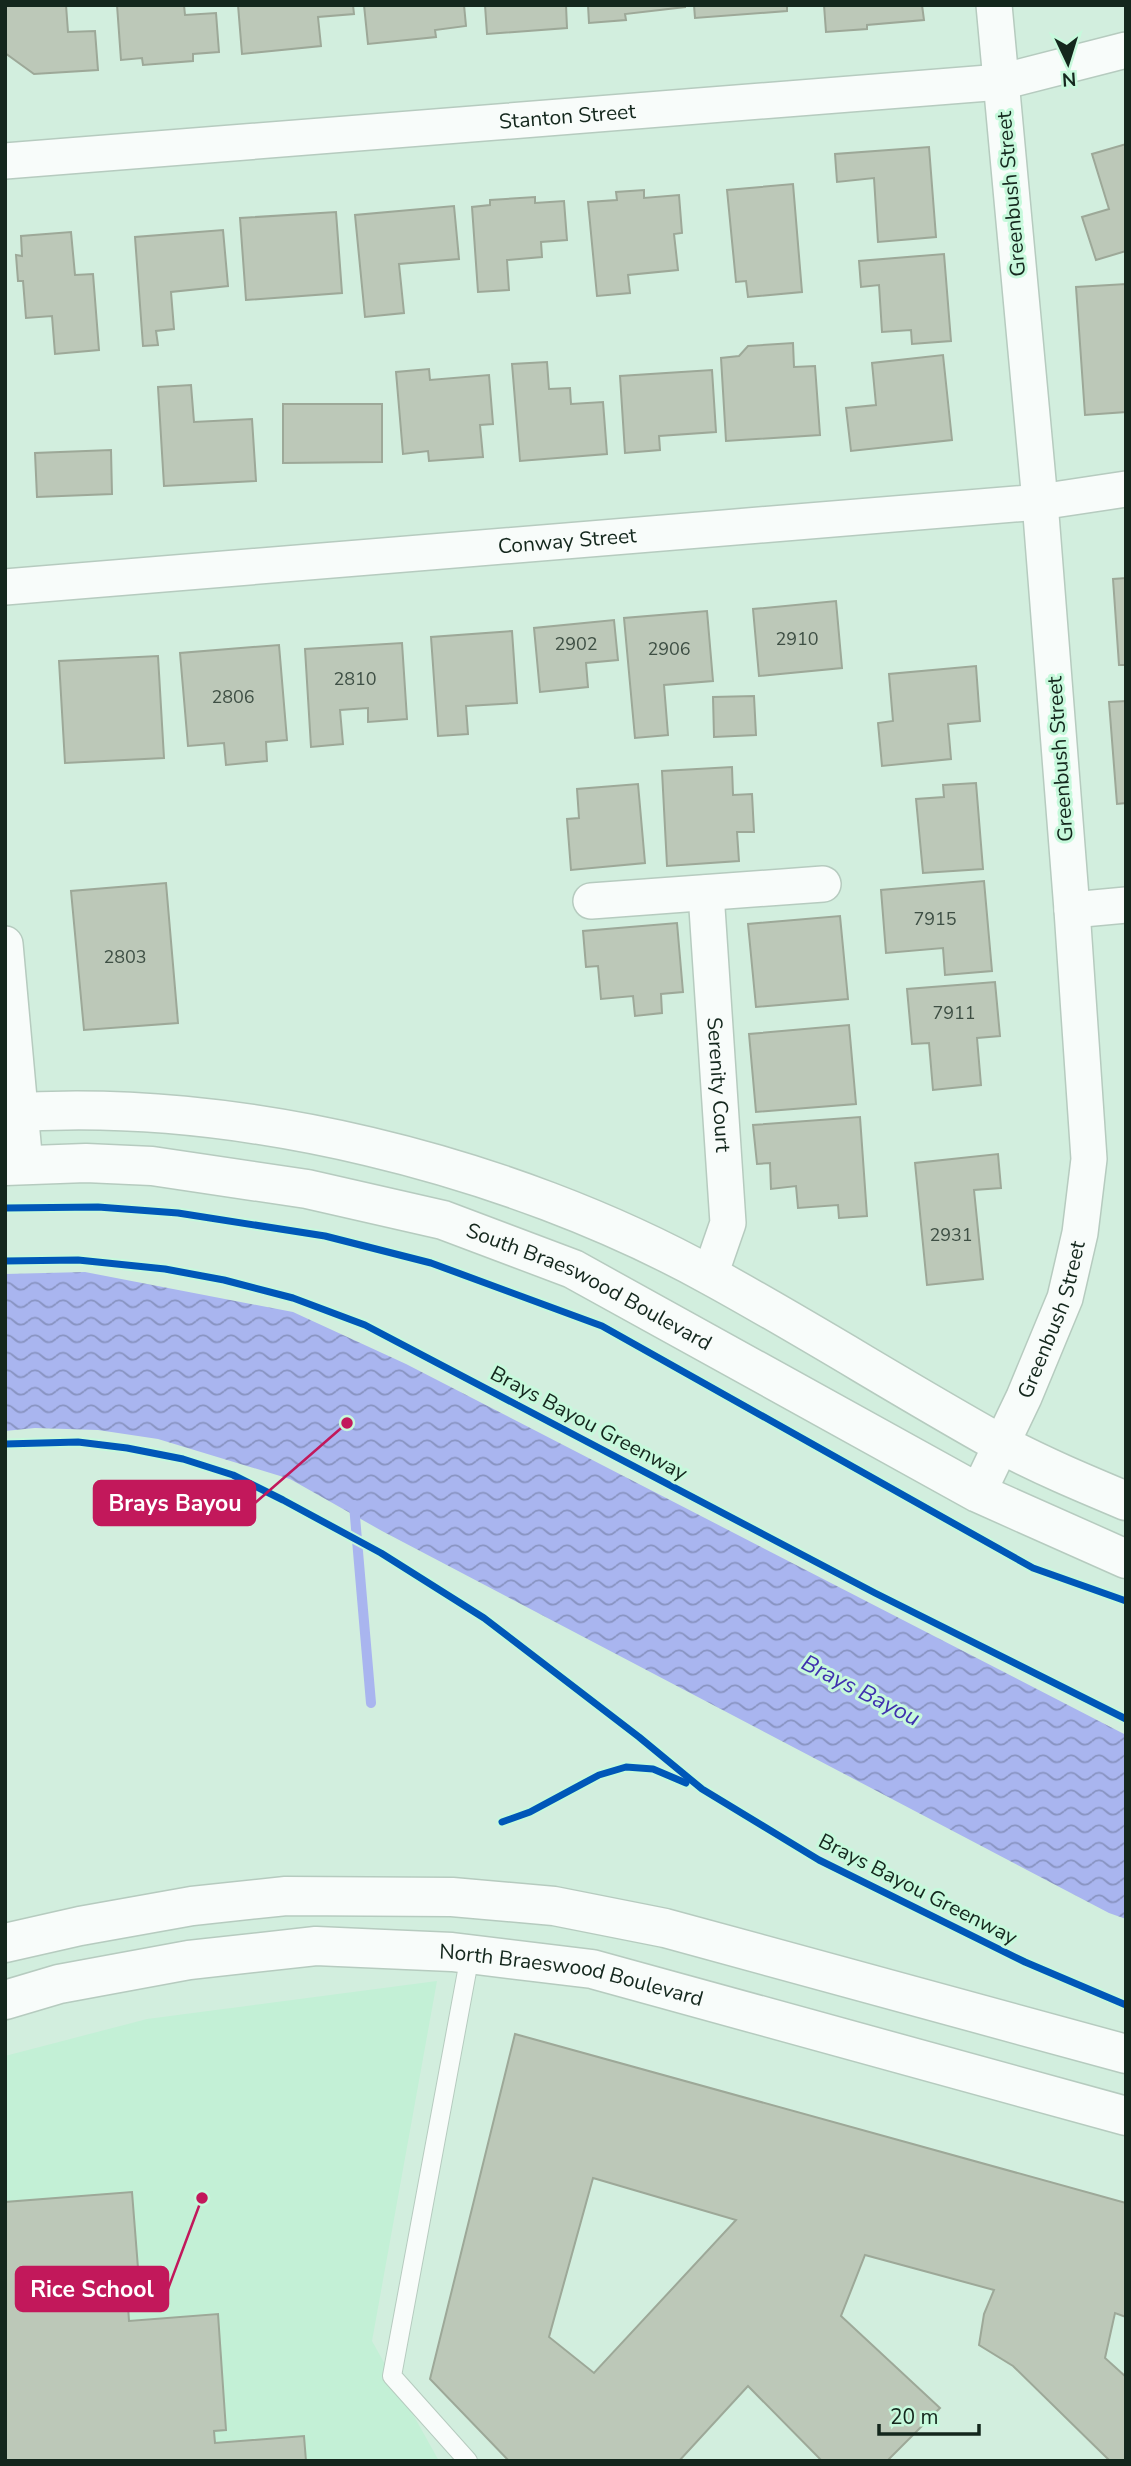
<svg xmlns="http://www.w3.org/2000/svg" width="1131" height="2466" font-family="'Nunito Sans',sans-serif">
  <defs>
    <pattern id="water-waves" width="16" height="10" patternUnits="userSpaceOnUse" patternTransform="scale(1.75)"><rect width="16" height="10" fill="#a9b5ef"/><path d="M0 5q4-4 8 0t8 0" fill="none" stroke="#8893c1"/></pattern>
  </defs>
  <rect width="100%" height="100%" fill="#d2eede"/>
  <polygon fill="#c3f0d6" points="437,1981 372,2341 439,2461 5,2461 5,2056 147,2019"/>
  <polygon fill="url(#water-waves)" points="85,1272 293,1312 406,1364 1126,1735 1126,1919 1109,1913 382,1531 290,1479 158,1439 98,1430 35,1428 5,1431 5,1274"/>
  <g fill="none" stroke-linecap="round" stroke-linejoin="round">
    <polyline stroke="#a9b5ef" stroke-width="10" points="354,1505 371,1703"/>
  </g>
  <g fill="#bcc8b8" stroke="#9da898" stroke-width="2" fill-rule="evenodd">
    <polygon points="5,5 66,5 68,32 95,31 98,70 34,74 5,53"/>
    <polygon points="117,5 184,5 185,15 216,13 219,52 193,54 193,61 143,65 142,58 121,60"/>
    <polygon points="238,5 353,5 354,14 318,17 321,46 242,54"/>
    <polygon points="364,5 464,5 466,26 435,30 436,37 368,44"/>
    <polygon points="485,5 566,5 567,28 487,34"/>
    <polygon points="588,5 685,5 685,7 625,14 626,20 589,23"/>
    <polygon points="694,5 787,5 787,11 695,18"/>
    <polygon points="824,5 922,5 924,20 867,25 867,29 826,32"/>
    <polygon points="1126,144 1126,251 1096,260 1082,217 1109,209 1092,154"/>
    <polygon points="929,147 936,237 878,242 874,178 837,182 835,154"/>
    <polygon points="793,184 802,292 748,297 746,281 736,282 727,190"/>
    <polygon points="644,190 644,198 679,195 682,233 674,234 678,270 628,275 630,293 597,296 588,202 617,200 616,192"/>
    <polygon points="535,197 535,203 564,201 567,240 541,242 542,257 507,260 509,290 478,292 472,207 490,205 490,200"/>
    <polygon points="454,206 459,259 399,264 404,313 365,317 355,215"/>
    <polygon points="336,212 342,293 246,300 240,218"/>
    <polygon points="223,230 228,286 171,292 174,329 156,331 158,345 143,346 135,237"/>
    <polygon points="71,232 75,275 93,274 99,350 55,354 52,316 26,318 23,281 18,281 16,255 22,256 21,236"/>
    <polygon points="944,254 951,341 912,344 911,330 882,332 879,285 861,287 859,261"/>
    <polygon points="1126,284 1126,412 1085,415 1076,287"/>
    <polygon points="793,343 794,367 815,366 820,435 726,441 721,358 739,356 748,346"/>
    <polygon points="943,355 952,440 851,451 846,408 876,405 872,363"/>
    <polygon points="547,362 549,389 570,388 571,404 603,402 607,454 520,461 512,364"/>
    <polygon points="429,369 430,380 489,375 493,424 480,425 483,457 429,461 428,451 403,454 396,372"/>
    <polygon points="712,370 716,432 659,436 660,450 625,453 620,376"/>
    <polygon points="191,385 194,422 252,419 256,481 164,486 158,387"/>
    <polygon points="283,404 382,404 382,462 283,463"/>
    <polygon points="111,450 112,494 37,497 35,453"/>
    <polygon points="1126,578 1126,665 1119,665 1113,579"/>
    <polygon points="836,601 842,668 759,676 753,609"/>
    <polygon points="707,611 713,681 664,685 668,735 635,738 624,618"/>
    <polygon points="614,620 618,660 586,663 588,687 540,692 534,628"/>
    <polygon points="512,631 517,703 466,706 468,734 438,736 431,637"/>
    <polygon points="402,643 407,719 368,722 368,708 340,710 343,744 311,747 305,649"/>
    <polygon points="279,645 287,740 266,742 267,761 226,765 224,743 188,746 180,653"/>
    <polygon points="158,656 164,758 65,763 59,661"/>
    <polygon points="976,666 980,721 948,724 951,759 882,766 878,723 893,721 889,674"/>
    <polygon points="754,696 756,735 714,737 713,697"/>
    <polygon points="1126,701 1126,803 1117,804 1109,702"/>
    <polygon points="732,767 733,795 752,794 754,832 737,832 739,861 667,866 662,771"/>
    <polygon points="976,783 983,869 923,873 916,799 944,797 943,785"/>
    <polygon points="638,784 645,863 571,870 567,819 579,818 577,789"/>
    <polygon points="984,881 992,971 945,975 943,948 886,953 881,890"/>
    <polygon points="166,883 178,1023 84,1030 71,891"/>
    <polygon points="840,916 848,999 756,1007 748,924"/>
    <polygon points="677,923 683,992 661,994 662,1013 635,1016 633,996 601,999 598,966 586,967 583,931"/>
    <polygon points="995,982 1000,1036 977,1038 981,1085 933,1090 929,1043 912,1044 907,989"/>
    <polygon points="849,1025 856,1104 756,1112 749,1034"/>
    <polygon points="860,1117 867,1216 839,1218 838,1205 798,1208 796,1186 771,1189 770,1163 757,1164 753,1125"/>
    <polygon points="998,1154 1001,1188 974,1190 983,1279 927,1285 915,1163"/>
    <path d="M515 2034 1126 2203V2317L1115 2313 1105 2358 1126 2377V2461H1110L1013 2366 979 2345 984 2314 994 2290 865 2255 841 2316 940 2408 887 2461H822L748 2386 679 2461H509L430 2379ZM593 2178 736 2220 594 2373 549 2337Z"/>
    <polygon points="132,2192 141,2306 128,2306 129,2321 218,2314 226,2430 214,2431 215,2443 304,2436 306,2461 5,2461 5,2202"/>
  </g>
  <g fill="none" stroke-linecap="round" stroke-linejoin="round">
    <defs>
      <polyline id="lane" points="468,2461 392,2376 470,1955"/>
      <g id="street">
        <path id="s1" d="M5 161 1001 82 1126 50"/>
        <path id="s2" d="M5 587 1040 502 1126 489"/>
        <path id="s3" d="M706 893 728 1223 710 1275"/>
        <polyline points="591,901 823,884"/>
        <polyline points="1072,910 1126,905"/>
        <polyline points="5,944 25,1165"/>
        <path id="s4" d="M978 1493 1024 1397 1065 1298 1080 1233 1089 1159 1072 910 1040 502 994 5"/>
      </g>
      <g id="secondary">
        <path d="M5 1113C235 1096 510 1165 711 1276 808 1329 902 1389 999 1443 1040 1465 1083 1483 1126 1501"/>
        <path id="s5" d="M5 1166 86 1163 152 1166 307 1189 443 1220 573 1269 978 1493 1126 1559"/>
        <polyline points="5,1943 80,1926 192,1906 286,1896 452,1897 554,1906 665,1928 1126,2054"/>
        <path id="s6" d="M5 2000 59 1984 189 1960 316 1946 452 1952 592 1969 1126 2116"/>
      </g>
    </defs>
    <use href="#lane" stroke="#b6cbbf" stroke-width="20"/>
    <use href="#street" stroke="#b6cbbf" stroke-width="38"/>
    <use href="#secondary" stroke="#b6cbbf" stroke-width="41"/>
    <use href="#lane" stroke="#f8fcfa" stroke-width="18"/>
    <use href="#street" stroke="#f8fcfa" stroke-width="35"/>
    <use href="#secondary" stroke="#f8fcfa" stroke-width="38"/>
    <defs>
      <g id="cycleway">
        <polyline points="5,1208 98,1207 178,1213 325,1236 431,1263 602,1326 1033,1568 1126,1601"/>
        <polyline points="5,1261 78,1260 165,1269 224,1280 293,1298 365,1325 875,1593 1126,1719"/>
        <polyline points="5,1444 78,1442 127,1448 183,1459 233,1475 283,1500 381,1553 484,1618 639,1737 702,1789 819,1860 1025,1962 1126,2005"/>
        <polyline points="502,1822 530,1812 599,1775 626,1767 653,1769 686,1783"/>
      </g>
    </defs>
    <use href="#cycleway" stroke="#c7f9dc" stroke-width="11"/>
    <use href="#cycleway" stroke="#0057b8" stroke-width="7"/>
  </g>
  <g text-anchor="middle" stroke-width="6" stroke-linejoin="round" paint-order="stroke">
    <g font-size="18" fill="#3e4f44">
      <text x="797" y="645">2910</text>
      <text x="576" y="650">2902</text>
      <text x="669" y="655">2906</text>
      <text x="355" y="685">2810</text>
      <text x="233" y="703">2806</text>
      <text x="935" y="925">7915</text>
      <text x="125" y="963">2803</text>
      <text x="954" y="1019">7911</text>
      <text x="951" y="1241">2931</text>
    </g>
    <g font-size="21" fill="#14271d" stroke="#c7f9dc">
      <text dy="7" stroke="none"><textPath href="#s1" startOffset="564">Stanton Street</textPath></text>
      <text transform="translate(1011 194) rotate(-95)" y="7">Greenbush Street</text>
      <text dy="7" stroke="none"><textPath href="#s2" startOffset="564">Conway Street</textPath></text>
      <text transform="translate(1060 759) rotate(-94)" y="7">Greenbush Street</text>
      <text dy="7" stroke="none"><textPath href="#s3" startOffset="192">Serenity Court</textPath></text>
      <text dy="7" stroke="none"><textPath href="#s5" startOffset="604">South Braeswood Boulevard</textPath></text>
      <text dy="7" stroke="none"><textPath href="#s4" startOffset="189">Greenbush Street</textPath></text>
      <text transform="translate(589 1423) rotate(28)" y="7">Brays Bayou Greenway</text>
      <text transform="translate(918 1889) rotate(27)" y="7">Brays Bayou Greenway</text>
      <text dy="7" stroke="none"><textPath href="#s6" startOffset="574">North Braeswood Boulevard</textPath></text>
    </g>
    <g font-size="23" font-style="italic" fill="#3f30ae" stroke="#c7f9dc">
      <text transform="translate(861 1690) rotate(27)" y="8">Brays Bayou</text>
    </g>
  </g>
  <path fill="none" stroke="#c2185b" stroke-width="2.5" d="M347 1423L255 1503M202 2198L168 2289"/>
  <g fill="#c2185b" stroke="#c7f9dc" stroke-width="2.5">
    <circle cx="347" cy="1423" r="7"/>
    <circle cx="202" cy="2198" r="7"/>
  </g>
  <g fill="#c2185b" stroke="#c2185b" stroke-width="2.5">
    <rect x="94" y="1481" width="161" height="44" rx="7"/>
    <rect x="16" y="2267" width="152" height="44" rx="7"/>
  </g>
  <g font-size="23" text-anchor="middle" font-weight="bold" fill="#fff">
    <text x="175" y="1511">Brays Bayou</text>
    <text x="92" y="2297">Rice School</text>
  </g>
  <rect width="1131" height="2466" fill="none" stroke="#14271d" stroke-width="14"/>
  <g transform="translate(1068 63) rotate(176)" stroke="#c7f9dc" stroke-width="5" paint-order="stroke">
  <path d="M0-5L12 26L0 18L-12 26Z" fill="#14271d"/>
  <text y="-10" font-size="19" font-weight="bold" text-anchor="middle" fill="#14271d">N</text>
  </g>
  <path d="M879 2424v10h100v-10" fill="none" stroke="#14271d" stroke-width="3.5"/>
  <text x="890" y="2424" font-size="21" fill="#14271d" stroke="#c7f9dc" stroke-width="5" paint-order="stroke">20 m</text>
</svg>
